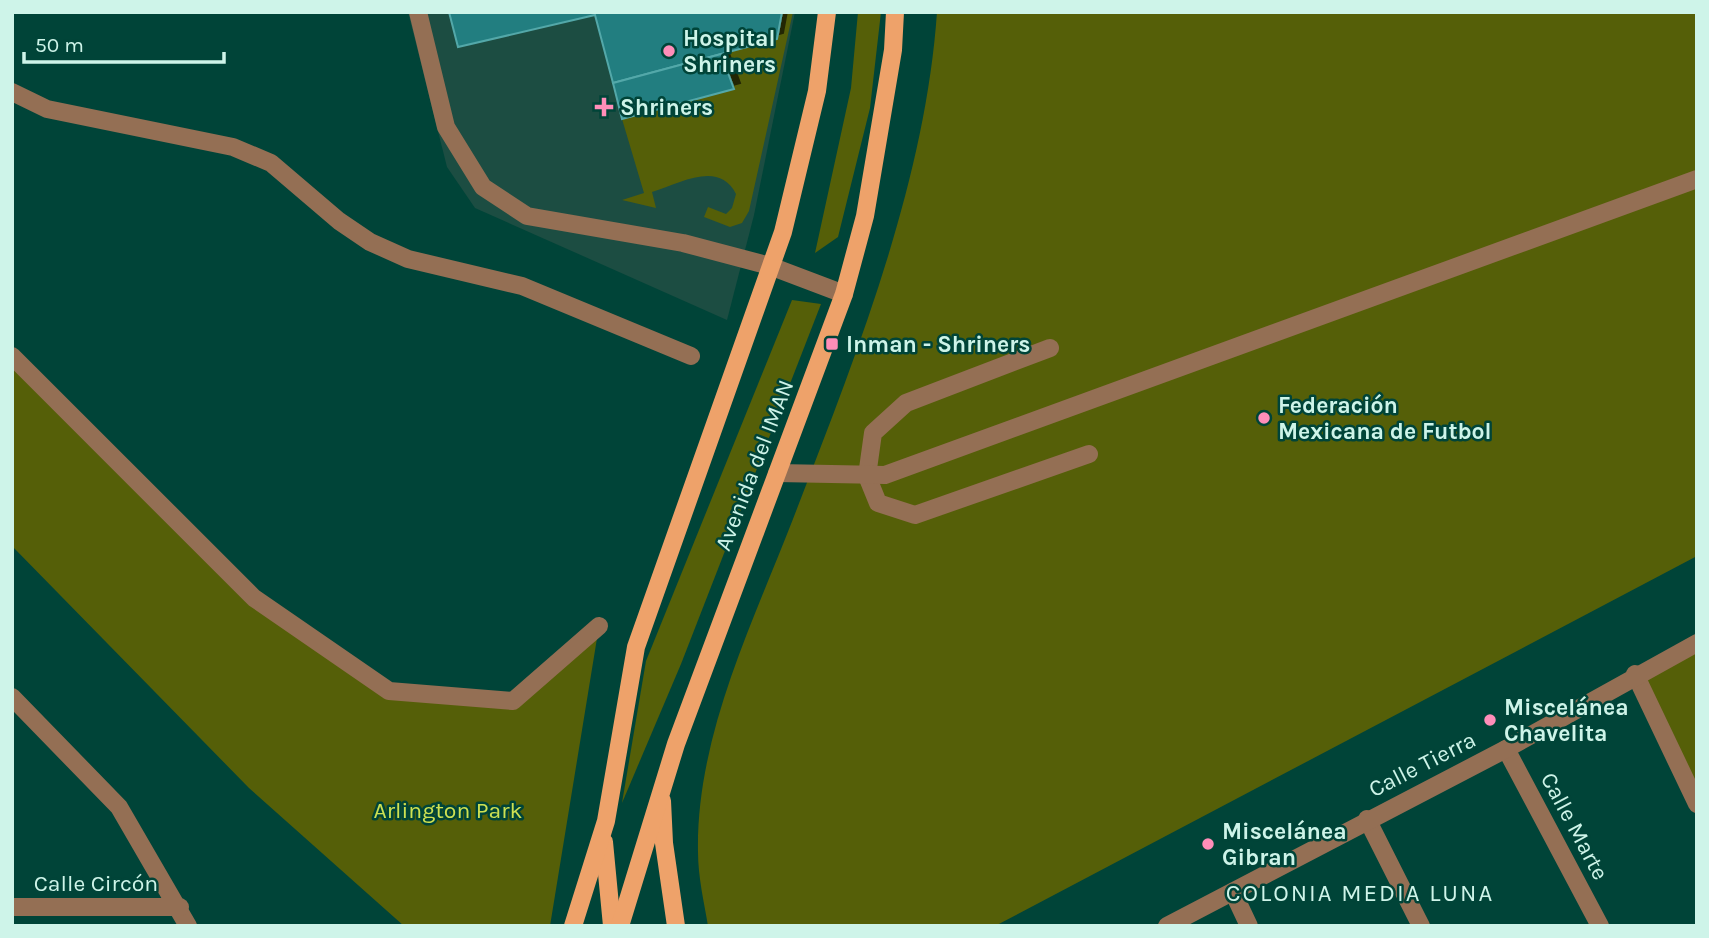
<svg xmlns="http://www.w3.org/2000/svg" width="1709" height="938" font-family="Karla,sans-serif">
  <defs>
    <filter id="shadow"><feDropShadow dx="6" dy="-6" stdDeviation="0" flood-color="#0009"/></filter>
  </defs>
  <rect width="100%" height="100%" fill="#004438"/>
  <polygon fill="#1c4d42" points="408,12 795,12 754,215 727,320 475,208 447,167"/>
  <g fill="#555f08">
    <path d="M782 12H793L749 211 742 223 730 227 704 217 708 207 726 214 732 208 736 194C719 160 681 183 652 192L656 208 622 200 644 193 622 119 734 89 721 54 777 39Z"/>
    <polygon points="858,12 881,12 870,108 838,237 815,253 851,88"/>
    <path d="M937 12H1697V556L995 926H708C704 902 698 877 698 852 696 736 752 625 793 519 855 358 925 185 937 12Z"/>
    <polygon points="792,300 821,304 681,664 622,803 646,661"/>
    <polygon points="12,356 254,598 389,691 513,701 599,626 550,926 404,926 249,788 12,546"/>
    <polygon points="1697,643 1697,804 1635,674"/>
  </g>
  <g fill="#237e80" stroke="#53a8a9" stroke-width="2" filter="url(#shadow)">
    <polygon points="449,12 782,12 777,39 613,83 595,15 458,47"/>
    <polygon points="721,54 734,89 622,119 613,83"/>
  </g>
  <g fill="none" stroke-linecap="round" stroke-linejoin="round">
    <g stroke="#946f54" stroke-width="18">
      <polyline points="418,12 446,127 483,187 527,216 683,243 770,266 844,294"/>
      <polyline points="12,92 47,109 233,147 271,163 339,221 370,242 408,259 522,286 691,356"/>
      <polyline points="1050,348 906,403 873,433 867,476 878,503 915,515 1089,454"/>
      <polyline points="12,356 254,598 389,691 513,701 599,626"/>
      <polyline points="777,473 885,475 1697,179"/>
      <polyline points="1635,674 1697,804"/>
      <polyline points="12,697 119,807 188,926"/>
      <polyline points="1506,749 1600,926"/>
      <polyline points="1367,819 1421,926"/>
      <polyline points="1233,892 1249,926"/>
      <polyline points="12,907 180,907"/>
      <polyline points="1167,926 1506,749 1697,643"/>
    </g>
    <g stroke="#eea26a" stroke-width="18">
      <polyline points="662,801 664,843 676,926"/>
      <polyline points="604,842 612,926"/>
      <polyline points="573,926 606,821 636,647 783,232 817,91 827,12"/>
      <polyline points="620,926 676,744 844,294 865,216 893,50 895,12"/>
    </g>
  </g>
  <g fill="#ff8eb9" stroke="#004438" stroke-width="2.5">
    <circle cx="669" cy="51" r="7"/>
    <path d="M600.5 96.5h7v7h7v7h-7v7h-7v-7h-7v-7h7z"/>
    <rect x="825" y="337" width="14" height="14" rx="3.5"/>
    <circle cx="1264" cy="418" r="7"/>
    <circle cx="1490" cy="720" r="7"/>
    <circle cx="1208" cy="844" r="7"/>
  </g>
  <g text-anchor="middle" stroke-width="5" stroke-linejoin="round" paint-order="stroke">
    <g font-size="23" font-weight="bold" fill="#cef4e9" stroke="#004438" text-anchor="start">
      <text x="683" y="46">Hospital<tspan x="683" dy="26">Shriners</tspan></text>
      <text x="620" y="115">Shriners</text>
      <text x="846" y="352">Inman - Shriners</text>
      <text x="1278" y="413">Federación<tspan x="1278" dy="26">Mexicana de Futbol</tspan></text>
      <text x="1504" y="715">Miscelánea<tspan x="1504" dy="26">Chavelita</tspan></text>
      <text x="1222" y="839">Miscelánea<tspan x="1222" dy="26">Gibran</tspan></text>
    </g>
    <g font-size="23" fill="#cef4e9" stroke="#004438">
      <text transform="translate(754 465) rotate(-69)" y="8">Avenida del IMAN</text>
      <text transform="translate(1422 764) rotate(-27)" y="8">Calle Tierra</text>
      <text transform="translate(1575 826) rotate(62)" y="8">Calle Marte</text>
      <text x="96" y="891">Calle Circón</text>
    </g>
    <g font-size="23" fill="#cee152" stroke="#004438">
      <text x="448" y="818">Arlington Park</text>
    </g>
    <g font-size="24" letter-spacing="2" fill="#cef4e9" stroke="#004438">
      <text x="1360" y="901">COLONIA MEDIA LUNA</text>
    </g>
  </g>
  <rect width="1709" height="938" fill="none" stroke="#cef4e9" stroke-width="28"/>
  <path d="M24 52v10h200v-10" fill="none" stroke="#cef4e9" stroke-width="3.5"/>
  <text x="35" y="52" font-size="21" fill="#cef4e9" stroke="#004438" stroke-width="5" paint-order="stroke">50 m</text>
</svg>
